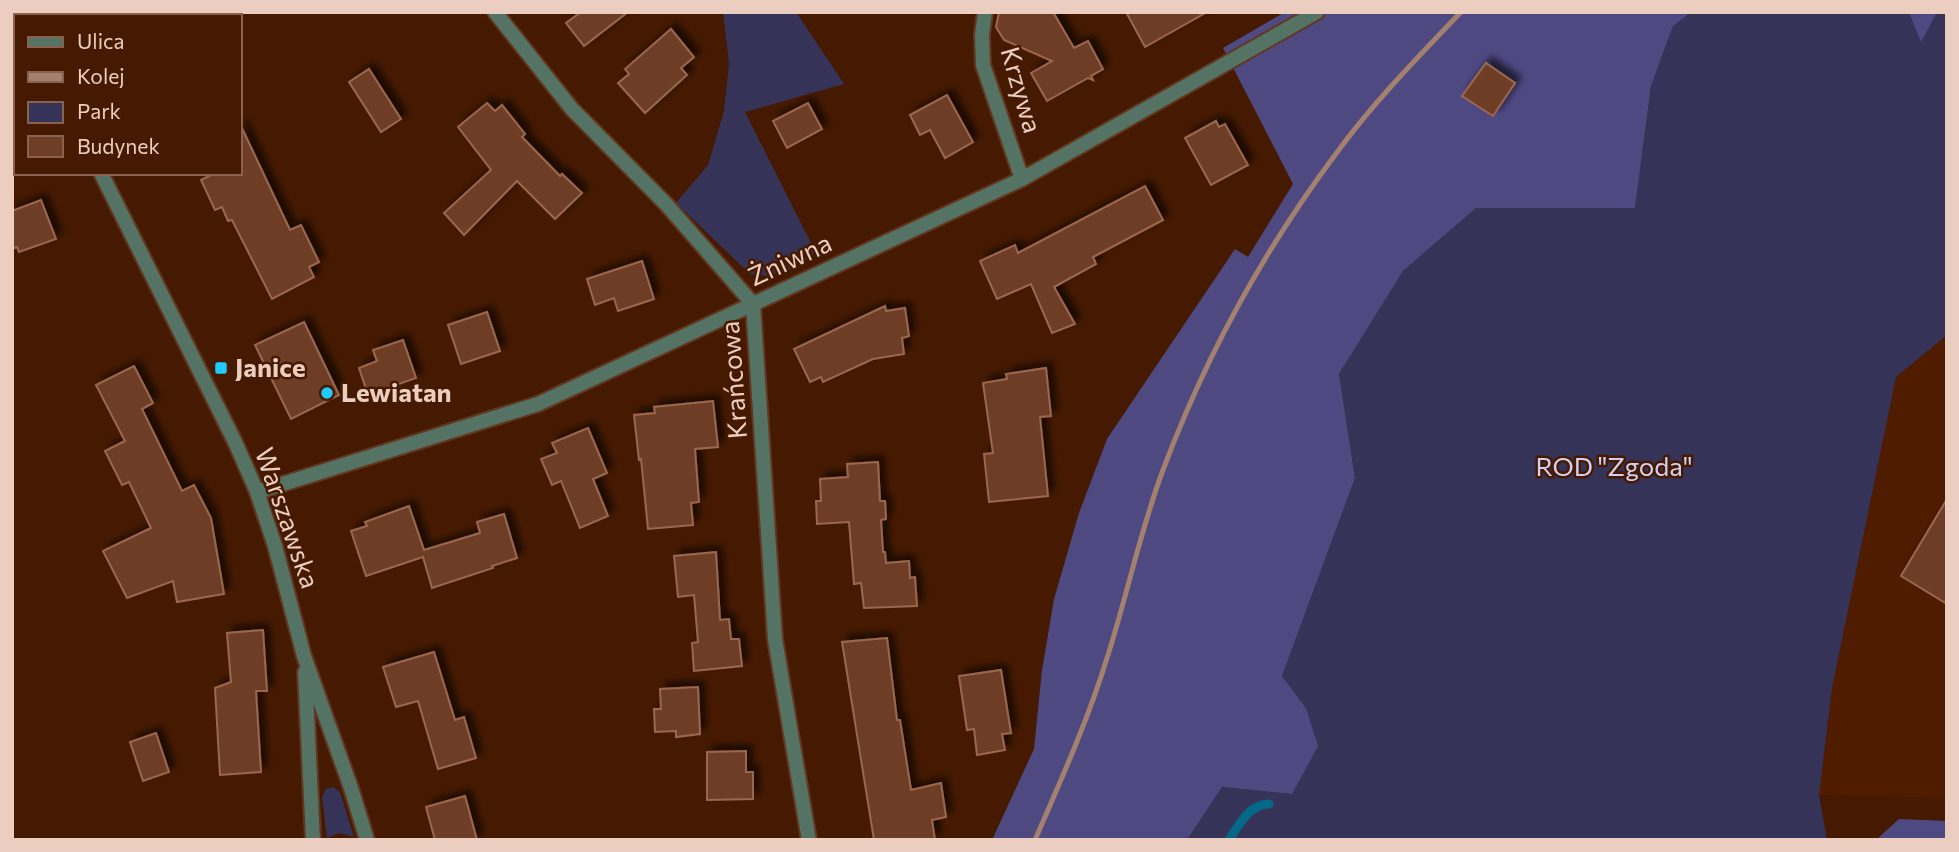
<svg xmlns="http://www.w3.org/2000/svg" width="1959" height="852" font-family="Commissioner,sans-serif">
  <defs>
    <filter id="shadow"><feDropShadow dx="6" dy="-6" stdDeviation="3.5" flood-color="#0009"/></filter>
  </defs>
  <rect width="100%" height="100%" fill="#461a01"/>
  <polygon fill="#501c00" points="1947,335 1947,798 1819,795 1832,688 1896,377"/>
  <g fill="#363358">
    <polygon points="723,12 796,12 844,84 745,112 816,253 788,270 768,276 750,274 676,203 708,165 724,111 729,64"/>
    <polygon points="1652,12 1947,12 1947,335 1896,377 1832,688 1819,795 1827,840 1187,840 1222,787 1292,794 1306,708 1282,676 1355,478 1339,374 1403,271 1476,208 1635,208 1651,86 1673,26"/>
    <polygon points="333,787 340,792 354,837 339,833 327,838 322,797 326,789"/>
  </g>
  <g fill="#4f4982">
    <polygon points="1285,12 1691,12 1673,26 1651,86 1635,208 1476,208 1403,271 1339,374 1355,478 1282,676 1306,708 1318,746 1292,794 1222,787 1187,840 992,840 1034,749 1042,670 1054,599 1079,513 1107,439 1235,249 1248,257 1293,184 1223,48"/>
    <polygon points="1909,12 1937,12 1921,42"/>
    <polygon points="1899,819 1947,821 1947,840 1876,840"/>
  </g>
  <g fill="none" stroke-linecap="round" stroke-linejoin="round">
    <path stroke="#046987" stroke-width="9" d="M1229 840C1239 825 1249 804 1269 804"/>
  </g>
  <g fill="#6e3e26" stroke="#9b674e" stroke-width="2" filter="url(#shadow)">
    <polygon points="581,12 628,12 584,46 566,23"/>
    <polygon points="999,12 1053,12 1074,48 1088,41 1103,69 1091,76 1093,80 1088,78 1047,101 1031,73 1052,61 1004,40 996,27"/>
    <polygon points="1126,12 1207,12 1145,47"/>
    <polygon points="671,29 694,57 681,68 687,75 645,113 618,83 629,74 625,69"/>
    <polygon points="1486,63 1515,83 1493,116 1462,96"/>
    <polygon points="369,69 401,119 381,132 349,82"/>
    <polygon points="947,95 973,142 945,158 930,130 920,135 910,115"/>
    <polygon points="487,103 495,111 502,105 525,134 522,137 560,176 562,174 582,193 555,219 517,181 464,235 444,213 491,170 458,127"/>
    <polygon points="808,103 822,129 787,148 773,121"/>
    <polygon points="1216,121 1219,127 1225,124 1248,165 1211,185 1185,138"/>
    <polygon points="240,124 290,230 301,225 319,262 309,267 314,277 272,299 232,220 228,221 222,207 215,210 201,180 215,173 240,173"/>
    <polygon points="1145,186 1163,220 1093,257 1096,264 1054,287 1075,324 1052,333 1031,284 997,299 980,261 1015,245 1018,253"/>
    <polygon points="41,200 56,239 19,252 17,247 12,249 12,211"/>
    <polygon points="642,261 654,299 618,311 614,298 595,305 587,279"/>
    <polygon points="885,306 886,311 905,308 909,336 902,338 904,354 873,359 823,382 821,377 810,382 794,349"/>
    <polygon points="487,312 500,351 461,364 448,325"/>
    <polygon points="304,322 339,395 291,419 255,345"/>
    <polygon points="403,340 416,378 368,395 359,368 377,361 373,350"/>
    <polygon points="134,366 153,403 142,409 182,491 194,485 211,518 224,594 177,602 173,581 127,598 103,551 151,528 129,482 122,485 105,451 125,441 96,385"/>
    <polygon points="1046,368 1051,416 1040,417 1048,496 989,502 984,454 993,453 983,383 1007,379 1006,374"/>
    <polygon points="713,401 718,447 695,449 699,502 691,503 693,525 648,529 641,459 639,460 634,415 655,413 654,407"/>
    <polygon points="588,428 607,473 593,479 608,516 580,528 561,481 552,485 541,459 557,453 552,443"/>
    <polygon points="878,462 880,501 885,501 886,519 881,520 883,552 885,552 886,563 909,561 910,578 915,577 917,606 864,608 861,583 854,584 849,522 817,524 816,501 821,501 820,479 848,477 847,464"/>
    <polygon points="1947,499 1947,604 1901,576"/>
    <polygon points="409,506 424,550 480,533 477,522 504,514 517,558 492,566 493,568 432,588 423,557 366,576 351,531 367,526 365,522"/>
    <polygon points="716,552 720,620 729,619 731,639 739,639 742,666 694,671 692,643 698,642 694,595 678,597 674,556"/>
    <polygon points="263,630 267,691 256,691 261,772 220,775 215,688 231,682 227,633"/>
    <polygon points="887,638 897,720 900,720 911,790 941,783 946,817 932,820 935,840 874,840 842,642"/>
    <polygon points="434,652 455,720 464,717 476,758 438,769 418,701 396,707 383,667"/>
    <polygon points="1001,670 1011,733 1002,734 1005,750 977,755 974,729 967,730 959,676"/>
    <polygon points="698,687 700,734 676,737 676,731 655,732 654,709 661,709 660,689"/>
    <polygon points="156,733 169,772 143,781 130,742"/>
    <polygon points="746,751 746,772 753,772 753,799 707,800 707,752"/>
    <polygon points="465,796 477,840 435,840 426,807"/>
  </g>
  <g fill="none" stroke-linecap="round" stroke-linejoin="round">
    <defs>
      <g id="minor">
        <polyline points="495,12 572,109 666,204 753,304 775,639 809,840"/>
        <polyline points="985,12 982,35 983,65 1022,179"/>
        <polyline points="257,492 538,404 1022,179 1317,12"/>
      </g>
      <g id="tertiary">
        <polyline points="18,12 20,16"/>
        <polyline points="101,173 235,442 257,492 275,546 304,656 351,788 367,840"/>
        <polyline points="305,672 313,840"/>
      </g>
    </defs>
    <use href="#minor" stroke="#613720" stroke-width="18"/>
    <use href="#tertiary" stroke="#613720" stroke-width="18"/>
    <use href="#minor" stroke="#547365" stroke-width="14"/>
    <use href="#tertiary" stroke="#547365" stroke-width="14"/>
    <path stroke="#a4806e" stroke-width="5" d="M1035 840C1061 780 1088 720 1107 658 1127 596 1140 531 1163 470 1205 358 1264 250 1335 155 1372 104 1417 58 1461 12"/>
  </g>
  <g fill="#21c9fd" stroke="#461a01" stroke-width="2.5">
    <rect x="214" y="361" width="14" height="14" rx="3.5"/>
    <circle cx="327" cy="393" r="7"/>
  </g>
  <g text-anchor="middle" stroke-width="5" stroke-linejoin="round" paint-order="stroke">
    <g font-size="26" fill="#eccec1" stroke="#461a01">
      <text transform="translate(1021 90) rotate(74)" y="9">Krzywa</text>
      <text transform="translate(790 260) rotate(-25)" y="9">Żniwna</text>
      <text transform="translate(734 380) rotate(-94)" y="9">Krańcowa</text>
      <text transform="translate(287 518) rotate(71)" y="9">Warszawska</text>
    </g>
    <g font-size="26" font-weight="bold" fill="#eccec1" stroke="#461a01" text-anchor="start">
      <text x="235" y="377">Janice</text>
      <text x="341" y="402">Lewiatan</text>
    </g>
    <g font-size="26" fill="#d1d0f4" stroke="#461a01">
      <text x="1614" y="476">ROD "Zgoda"</text>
    </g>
  </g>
  <rect width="1959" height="852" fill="none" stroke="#eccec1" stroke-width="28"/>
  <rect x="14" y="14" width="228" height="161" fill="#461a01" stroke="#88624e" stroke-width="2"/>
  <rect x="28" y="37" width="35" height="10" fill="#547365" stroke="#88624e" stroke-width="2"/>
  <text x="77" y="49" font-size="21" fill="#eccec1">Ulica</text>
  <rect x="28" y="72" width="35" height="10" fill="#a4806e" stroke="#88624e" stroke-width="2"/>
  <text x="77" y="84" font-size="21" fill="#eccec1">Kolej</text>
  <rect x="28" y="102" width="35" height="21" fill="#363358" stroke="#88624e" stroke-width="2"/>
  <text x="77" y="119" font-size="21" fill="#eccec1">Park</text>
  <rect x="28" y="136" width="35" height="21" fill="#6e3e26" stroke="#88624e" stroke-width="2"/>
  <text x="77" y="154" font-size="21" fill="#eccec1">Budynek</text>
</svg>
